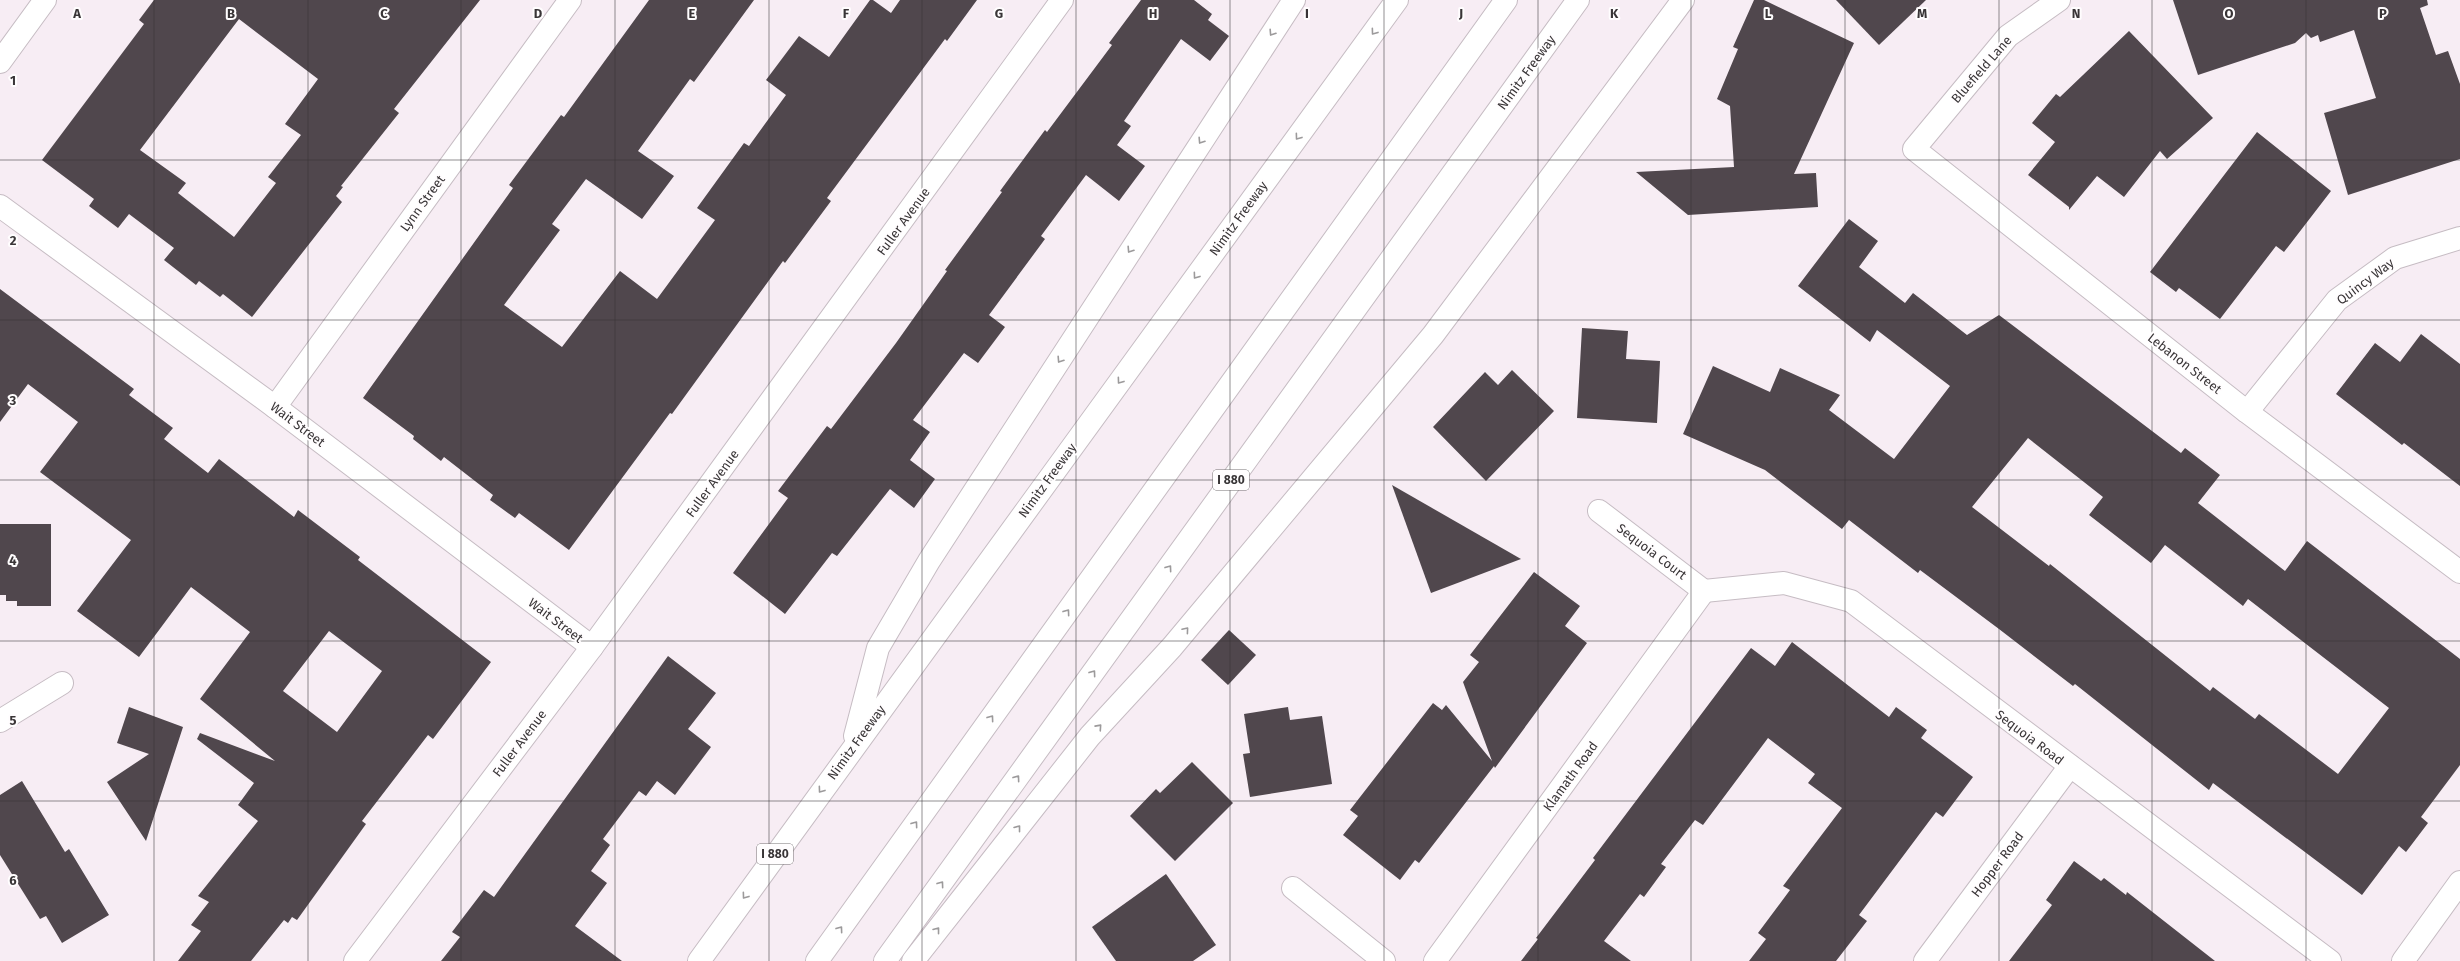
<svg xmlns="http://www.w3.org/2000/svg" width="2460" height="961" font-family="'Fira Sans',sans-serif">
  <rect width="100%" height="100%" fill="#f7edf4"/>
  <g fill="#50474d" fill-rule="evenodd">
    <path d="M154 0H480L394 109 399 113 341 186 343 187 336 196 342 202 252 317 223 294 220 297 199 281 196 285 164 260 174 248 129 214 118 228 89 206 94 199 42 160 144 24 139 20ZM239 19 318 79 285 124 301 135 268 177 276 183 234 237 178 193 186 183 140 150Z"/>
    <polygon points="649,0 754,0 694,82 690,79 638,151 674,176 642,219 586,179 552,224 560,230 504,305 562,347 620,271 657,299 715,220 697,208 744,143 749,146 786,95 766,80 799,36 829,57 870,0 873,0 891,13 900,0 977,0 947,41 945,39 827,198 831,201 785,263 783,261 672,414 670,413 569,550 519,513 515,518 490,500 493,495 444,457 441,461 413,439 414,436 363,398 513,188 509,185 561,115 564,117"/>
    <polygon points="1141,0 1194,0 1212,14 1208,20 1229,36 1210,61 1181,39 1124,121 1131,126 1117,145 1145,166 1119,201 1086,175 1041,236 1045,239 989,315 1005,327 978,363 964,353 913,420 930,432 910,460 935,479 914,508 890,489 837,556 832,553 785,614 733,573 788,498 778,491 827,426 831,429 896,343 947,271 945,270 1002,192 1000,191 1045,130 1047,132 1112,45 1109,43"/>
    <polygon points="1754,0 1764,0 1854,43 1794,174 1816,173 1818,207 1688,215 1636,172 1734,167 1730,106 1717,99 1738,49 1733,47"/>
    <polygon points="1836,0 1926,0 1879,45"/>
    <polygon points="2173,0 2427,0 2428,5 2420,8 2436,55 2448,51 2460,84 2460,159 2348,195 2324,113 2376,98 2354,30 2320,42 2318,35 2311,38 2306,33 2295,43 2198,75"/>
    <polygon points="2129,31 2213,118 2167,159 2160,151 2124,197 2097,176 2069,210 2069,207 2028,175 2055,142 2032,123 2056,94 2060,97"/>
    <polygon points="2257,132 2331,191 2284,252 2276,246 2220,319 2179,288 2176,292 2150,272"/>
    <path d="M1849 219 1878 241 1859 267 1905 303 1913 293 1967 335 1999 315 2181 453 2185 448 2220 475 2198 503 2285 571 2307 541 2460 659V765L2421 817 2428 823 2406 852 2399 846 2362 895 2213 783 2209 790 2075 684 2073 686 1999 629 1920 570 1918 573 1849 520 1842 529 1765 470 1683 434 1713 366 1770 392 1780 368 1840 395 1829 410 1894 459 1950 386 1877 330 1870 342 1798 286ZM2028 438 2103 497 2089 515 2151 563 2165 545 2243 606 2248 599 2389 708 2338 774 2259 714 2255 719 2213 687 2210 691 2050 564 2049 566 1972 507Z"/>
    <path d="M0 289 134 389 129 395 173 428 164 439 208 473 219 459 294 517 298 510 360 557 358 560 491 662 433 739 428 735 362 821 366 824 297 920 292 917 288 923 284 920 251 961H178L201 931 191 925 209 902 198 896 258 821 238 805 254 783 197 739 200 733 275 761 200 699 250 632 191 587 139 657 77 611 131 540 40 472 78 422 28 384 0 422ZM329 631 382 671 337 732 283 691Z"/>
    <polygon points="1582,328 1628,331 1626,359 1660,361 1657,423 1577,418"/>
    <polygon points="2421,334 2460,364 2460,486 2404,443 2402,445 2336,394 2375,343 2400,362"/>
    <polygon points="1512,370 1554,411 1486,481 1433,427 1485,372 1498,385"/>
    <polygon points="1392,485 1521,559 1431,593"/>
    <polygon points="0,524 51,524 51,606 17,606 17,601 6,601 6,595 0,595"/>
    <polygon points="1534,572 1580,606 1565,626 1587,643 1495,768 1494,766 1419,863 1415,860 1400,880 1343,835 1358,816 1350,810 1433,703 1442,710 1446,705 1492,761 1463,682 1479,662 1470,655"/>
    <polygon points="1229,630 1256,655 1228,685 1201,660"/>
    <polygon points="1792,642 1889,717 1896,707 1927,730 1921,738 1973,777 1943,817 1936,812 1859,915 1867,921 1836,961 1749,961 1766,939 1758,933 1790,890 1783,886 1842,808 1808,783 1815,774 1768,738 1703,825 1695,820 1661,864 1666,867 1644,897 1640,894 1604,941 1631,961 1521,961 1538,939 1536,938 1595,860 1593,858 1751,648 1775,666"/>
    <polygon points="668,656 716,693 688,729 711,747 675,795 657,781 646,796 639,791 603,839 610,845 591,871 607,883 575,926 622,961 441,961 460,937 452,932 484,890 494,897"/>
    <polygon points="129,707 183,727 146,841 107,782 149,754 117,743"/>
    <polygon points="1288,707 1290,720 1322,716 1332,784 1250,797 1243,754 1250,753 1244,714"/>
    <polygon points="1192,762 1233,803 1175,861 1130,816 1156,789 1160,793"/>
    <polygon points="22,781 65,852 69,849 109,915 62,943 46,916 40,919 0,855 0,795"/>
    <polygon points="2074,861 2101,881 2104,878 2126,895 2127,892 2215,961 2009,961 2052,905 2046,900"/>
    <polygon points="1166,874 1216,945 1193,961 1116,961 1092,927"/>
  </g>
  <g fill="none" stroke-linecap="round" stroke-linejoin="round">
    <defs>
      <g id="minor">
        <polyline points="2059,0 2008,36 1914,149 2247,412 2460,572"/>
        <polyline points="0,206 275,407 592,647"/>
        <polyline points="275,407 570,0"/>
        <polyline points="2247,412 2337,300 2395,258 2460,238"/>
        <polyline points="1599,511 1704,591"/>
        <polyline points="1704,591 1784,583 1851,601 2330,961"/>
        <polyline points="0,721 62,683"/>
        <polyline points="1293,888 1384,961"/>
        <polyline points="355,961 592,647 1062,0"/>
        <polyline points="1435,961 1704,591"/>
        <polyline points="1925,961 2070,766"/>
        <polyline points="2403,961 2460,882"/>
      </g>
      <polyline id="secondary" points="0,62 45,0"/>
      <g id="motorway">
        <polyline points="855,736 878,648 929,561 1294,0"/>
        <polyline points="699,961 1397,0"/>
        <polyline points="817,961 1506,0"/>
        <polyline points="885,961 1578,0"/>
        <polyline points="913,961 1090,736 1172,647 1433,335 1683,0"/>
      </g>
    </defs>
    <use href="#minor" stroke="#c6bcc3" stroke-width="24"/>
    <use href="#secondary" stroke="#c6bcc3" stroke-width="24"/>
    <use href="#motorway" stroke="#c6bcc3" stroke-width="24"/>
    <use href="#minor" stroke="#fff" stroke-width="22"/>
    <use href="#secondary" stroke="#fff" stroke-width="22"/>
    <use href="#motorway" stroke="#fff" stroke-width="22"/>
  </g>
  <defs><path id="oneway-chevron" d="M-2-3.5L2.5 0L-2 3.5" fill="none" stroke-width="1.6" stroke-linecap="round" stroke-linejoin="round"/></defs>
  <g stroke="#9c9a9b">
    <use href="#oneway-chevron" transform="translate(1374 32) rotate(126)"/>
    <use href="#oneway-chevron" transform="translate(1272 33) rotate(123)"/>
    <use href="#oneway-chevron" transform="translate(1298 137) rotate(126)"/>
    <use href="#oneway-chevron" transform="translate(1201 141) rotate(123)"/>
    <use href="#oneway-chevron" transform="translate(1130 250) rotate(123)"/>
    <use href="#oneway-chevron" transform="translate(1196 276) rotate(126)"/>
    <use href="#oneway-chevron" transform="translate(1060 360) rotate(123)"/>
    <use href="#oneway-chevron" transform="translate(1120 381) rotate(126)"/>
    <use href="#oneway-chevron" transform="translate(1169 568) rotate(-54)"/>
    <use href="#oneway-chevron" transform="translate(1067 612) rotate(-54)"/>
    <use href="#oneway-chevron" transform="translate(1186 630) rotate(-50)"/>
    <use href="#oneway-chevron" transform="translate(1093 673) rotate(-54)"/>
    <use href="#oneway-chevron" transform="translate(991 718) rotate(-54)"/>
    <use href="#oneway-chevron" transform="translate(1099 727) rotate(-48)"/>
    <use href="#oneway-chevron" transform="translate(1017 778) rotate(-54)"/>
    <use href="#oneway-chevron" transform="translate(821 790) rotate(126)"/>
    <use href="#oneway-chevron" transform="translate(915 824) rotate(-54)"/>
    <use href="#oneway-chevron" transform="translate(1018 828) rotate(-52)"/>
    <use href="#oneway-chevron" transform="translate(941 884) rotate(-54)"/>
    <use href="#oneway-chevron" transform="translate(745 896) rotate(126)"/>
    <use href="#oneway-chevron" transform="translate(840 929) rotate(-54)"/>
    <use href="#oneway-chevron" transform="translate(937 930) rotate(-52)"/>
  </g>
  <path fill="none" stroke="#393537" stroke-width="1" stroke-opacity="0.55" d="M154 0V961M308 0V961M461 0V961M615 0V961M769 0V961M922 0V961M1076 0V961M1230 0V961M1384 0V961M1538 0V961M1691 0V961M1845 0V961M1999 0V961M2152 0V961M2306 0V961M0 160H2460M0 320H2460M0 480H2460M0 641H2460M0 801H2460"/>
  <g text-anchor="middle" stroke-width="4" stroke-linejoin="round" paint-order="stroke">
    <g fill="#fffdfe" stroke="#747173" stroke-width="1">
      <rect x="1213" y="470" width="36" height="20" rx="3"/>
      <rect x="757" y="844" width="36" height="20" rx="3"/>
    </g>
    <g font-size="12" font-weight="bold" fill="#393537">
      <text x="1231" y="484">I 880</text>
      <text x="775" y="858">I 880</text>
    </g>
    <g font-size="13" fill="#393537" stroke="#fffdfe">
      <text transform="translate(1981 69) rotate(-49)" y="5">Bluefield Lane</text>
      <text transform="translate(1526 72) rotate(-54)" y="5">Nimitz Freeway</text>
      <text transform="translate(422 203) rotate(-54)" y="5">Lynn Street</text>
      <text transform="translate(1238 218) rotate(-54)" y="5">Nimitz Freeway</text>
      <text transform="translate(903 221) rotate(-54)" y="5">Fuller Avenue</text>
      <text transform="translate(2365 281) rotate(-37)" y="5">Quincy Way</text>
      <text transform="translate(2185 363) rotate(38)" y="5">Lebanon Street</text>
      <text transform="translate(298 424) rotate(37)" y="5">Wait Street</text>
      <text transform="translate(1047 480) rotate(-54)" y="5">Nimitz Freeway</text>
      <text transform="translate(712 483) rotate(-54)" y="5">Fuller Avenue</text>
      <text transform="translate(1652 551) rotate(37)" y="5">Sequoia Court</text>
      <text transform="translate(556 620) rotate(37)" y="5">Wait Street</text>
      <text transform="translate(2030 737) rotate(37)" y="5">Sequoia Road</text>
      <text transform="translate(856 742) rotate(-54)" y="5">Nimitz Freeway</text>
      <text transform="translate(519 743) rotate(-53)" y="5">Fuller Avenue</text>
      <text transform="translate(1570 776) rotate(-54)" y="5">Klamath Road</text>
      <text transform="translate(1997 864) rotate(-53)" y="5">Hopper Road</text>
    </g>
  </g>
  <g font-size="13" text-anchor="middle" font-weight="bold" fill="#393537" stroke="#fffdfe" stroke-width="4" stroke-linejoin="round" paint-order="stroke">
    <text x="77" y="18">A</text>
    <text x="231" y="18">B</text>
    <text x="384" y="18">C</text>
    <text x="538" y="18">D</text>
    <text x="692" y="18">E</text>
    <text x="846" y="18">F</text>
    <text x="999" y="18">G</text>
    <text x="1153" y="18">H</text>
    <text x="1307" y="18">I</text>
    <text x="1461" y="18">J</text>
    <text x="1614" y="18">K</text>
    <text x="1768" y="18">L</text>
    <text x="1922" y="18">M</text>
    <text x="2076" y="18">N</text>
    <text x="2229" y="18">O</text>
    <text x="2383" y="18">P</text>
    <text x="13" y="85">1</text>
    <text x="13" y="245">2</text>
    <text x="13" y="405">3</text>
    <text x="13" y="565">4</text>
    <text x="13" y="725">5</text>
    <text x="13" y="885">6</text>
  </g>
</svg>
